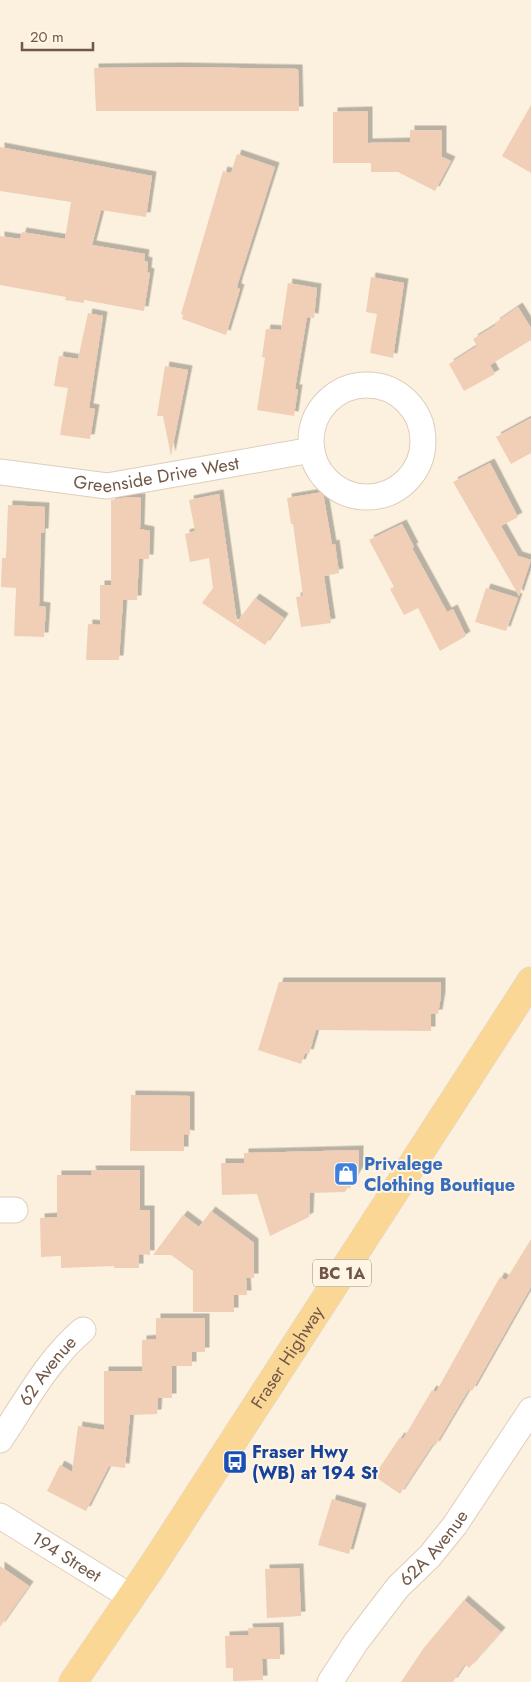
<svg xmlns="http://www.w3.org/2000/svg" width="531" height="1682" font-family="Jost,sans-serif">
  <defs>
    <filter id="shadow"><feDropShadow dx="4.5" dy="-4.5" stdDeviation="0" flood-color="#0004"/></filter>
  </defs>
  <rect width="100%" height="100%" fill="#fcf1de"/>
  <g fill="#f1ceb6" filter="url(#shadow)">
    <polygon points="178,67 298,69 299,111 96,111 94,68"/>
    <polygon points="531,105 531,173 502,156"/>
    <polygon points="368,111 368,143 410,142 410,130 442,130 442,157 451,161 435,191 398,172 371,172 371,163 333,163 333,112"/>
    <polygon points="0,147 152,176 146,217 101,210 92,245 145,254 144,261 148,262 147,272 150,273 144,311 84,300 84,303 65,300 66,297 0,285 0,236 20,239 22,232 65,239 71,202 0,191"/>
    <polygon points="237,154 275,167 238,283 237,288 240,289 226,335 182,319 183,315 181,314 223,171 231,173"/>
    <polygon points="371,277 404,283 393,358 370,353 377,314 366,312"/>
    <polygon points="288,283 317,288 314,318 307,317 295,389 298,389 294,416 257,410 265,358 262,357 266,329 281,330"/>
    <polygon points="518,307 531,328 531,340 490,365 495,374 464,391 449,364 477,346 473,339 496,325 495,323"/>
    <polygon points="88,313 103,316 89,408 95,409 90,439 60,435 68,388 54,386 59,356 78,359"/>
    <polygon points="165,366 188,370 171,456 163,416 157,416"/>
    <polygon points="531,418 531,453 511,464 496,437"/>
    <polygon points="490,463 518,517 501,526 518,556 531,560 519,596 453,482"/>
    <polygon points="323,492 332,545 335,544 339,573 324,576 331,623 301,627 296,597 303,596 293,524 291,524 287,498"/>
    <polygon points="219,494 237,622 255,598 284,618 265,645 202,603 213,588 209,558 190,562 185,534 195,531 189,500"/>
    <polygon points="128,497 141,498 140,529 150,531 149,559 139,559 137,600 123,600 119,660 86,660 88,624 100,625 100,585 111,585 111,500"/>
    <polygon points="8,505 45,507 44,533 41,533 39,606 46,607 44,637 14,636 16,588 1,587 2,558 6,558"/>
    <polygon points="402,524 414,547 412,548 447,612 453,609 466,636 440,651 418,608 404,615 390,589 394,587 369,540"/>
    <polygon points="486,588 518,598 506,631 475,622"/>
    <polygon points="279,982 441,982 441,996 438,1014 431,1014 431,1031 316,1030 309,1054 305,1053 301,1064 258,1050"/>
    <polygon points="131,1095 190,1096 190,1135 184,1134 184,1151 130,1151"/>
    <polygon points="359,1150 359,1171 345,1192 310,1193 309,1217 270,1236 257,1194 222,1195 221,1163 244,1163 244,1153"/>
    <polygon points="91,1170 140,1170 140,1210 150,1210 150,1255 139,1254 139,1268 114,1268 114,1266 61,1268 61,1256 41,1257 40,1218 57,1217 57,1175 92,1175"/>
    <polygon points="211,1211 254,1243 254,1278 246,1278 247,1295 234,1295 234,1312 193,1312 193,1271 171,1255 153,1255 183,1215 199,1227"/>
    <polygon points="531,1239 531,1287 472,1391 469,1389 435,1446 433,1444 400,1494 374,1476 400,1437 403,1439 432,1390 436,1392 500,1277 506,1280"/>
    <polygon points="156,1318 205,1318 205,1352 192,1352 192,1366 172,1366 172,1398 158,1398 157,1414 130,1415 125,1468 109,1466 86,1511 47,1491 60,1465 72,1472 78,1426 104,1430 104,1371 142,1371 142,1340 156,1339"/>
    <polygon points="332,1499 362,1508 349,1554 318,1545"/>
    <polygon points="0,1566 29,1586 0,1627"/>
    <polygon points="299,1568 301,1616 267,1618 265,1569"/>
    <polygon points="464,1600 501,1632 469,1668 465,1664 453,1682 401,1682 423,1649"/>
    <polygon points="279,1627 280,1659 262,1659 263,1680 233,1681 233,1668 226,1668 225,1636 249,1635 248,1628"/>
  </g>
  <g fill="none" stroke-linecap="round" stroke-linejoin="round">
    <defs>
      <g id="minor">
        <circle cx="367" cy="441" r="56"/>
        <path id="s1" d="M0 472 107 486 312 450"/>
        <polyline points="0,1210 15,1210"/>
        <path id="s2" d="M0 1440C25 1403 48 1359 83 1330"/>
        <path id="s3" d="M0 1516 131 1597"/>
        <path id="s4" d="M330 1682 356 1642 398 1587 430 1556 455 1525 531 1410"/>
      </g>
      <g id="primary">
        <path id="s5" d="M73 1682 153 1565 531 981"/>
      </g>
    </defs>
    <use href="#minor" stroke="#dfcdbb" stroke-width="27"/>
    <use href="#primary" stroke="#ddd7d3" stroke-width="29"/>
    <use href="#minor" stroke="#fff" stroke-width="25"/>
    <use href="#primary" stroke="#fbd796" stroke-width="28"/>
  </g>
  <defs>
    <symbol id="shop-square" viewBox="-11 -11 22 22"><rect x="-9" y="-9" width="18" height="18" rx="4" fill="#3f7fe0" stroke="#fff5e4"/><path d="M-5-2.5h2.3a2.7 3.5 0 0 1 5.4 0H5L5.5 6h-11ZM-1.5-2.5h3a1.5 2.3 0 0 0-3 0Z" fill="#fff"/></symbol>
    <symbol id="bus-square" viewBox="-11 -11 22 22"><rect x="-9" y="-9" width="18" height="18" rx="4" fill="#1a4fb4" stroke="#fff5e4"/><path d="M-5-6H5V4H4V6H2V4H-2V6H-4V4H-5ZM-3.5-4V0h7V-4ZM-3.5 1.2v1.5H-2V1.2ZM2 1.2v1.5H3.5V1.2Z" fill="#fff"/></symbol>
  </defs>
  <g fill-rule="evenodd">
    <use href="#shop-square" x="332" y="1160" width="28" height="28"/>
    <use href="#bus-square" x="221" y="1448" width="28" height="28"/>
  </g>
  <g text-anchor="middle" stroke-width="4" stroke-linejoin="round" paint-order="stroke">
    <rect fill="#fff5e4" stroke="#9c8676" stroke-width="1" x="313" y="1259.5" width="58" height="27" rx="4"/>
    <g font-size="16" font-weight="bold" fill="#715747">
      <text x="342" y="1279">BC 1A</text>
    </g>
    <g font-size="18" fill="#715747" stroke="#fff5e4">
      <text dy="6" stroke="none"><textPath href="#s1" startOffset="158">Greenside Drive West</textPath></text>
      <text dy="6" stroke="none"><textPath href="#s5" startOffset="389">Fraser Highway</textPath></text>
      <text dy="6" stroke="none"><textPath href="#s2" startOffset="84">62 Avenue</textPath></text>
      <text dy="6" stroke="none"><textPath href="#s4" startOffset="170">62A Avenue</textPath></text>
      <text dy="6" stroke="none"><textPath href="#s3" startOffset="78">194 Street</textPath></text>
    </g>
    <g font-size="18" font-weight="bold" fill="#366cbe" stroke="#fff5e4" text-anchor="start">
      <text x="364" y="1170">Privalege<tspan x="364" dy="21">Clothing Boutique</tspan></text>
    </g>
    <g font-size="18" font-weight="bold" fill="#164399" stroke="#fff5e4" text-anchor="start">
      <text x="252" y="1458">Fraser Hwy<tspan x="252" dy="21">(WB) at 194 St</tspan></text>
    </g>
  </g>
  <path d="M22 42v8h71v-8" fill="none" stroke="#715747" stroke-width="2.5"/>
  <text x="30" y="42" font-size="15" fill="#715747" stroke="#fff5e4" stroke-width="4" paint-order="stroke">20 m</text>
</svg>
